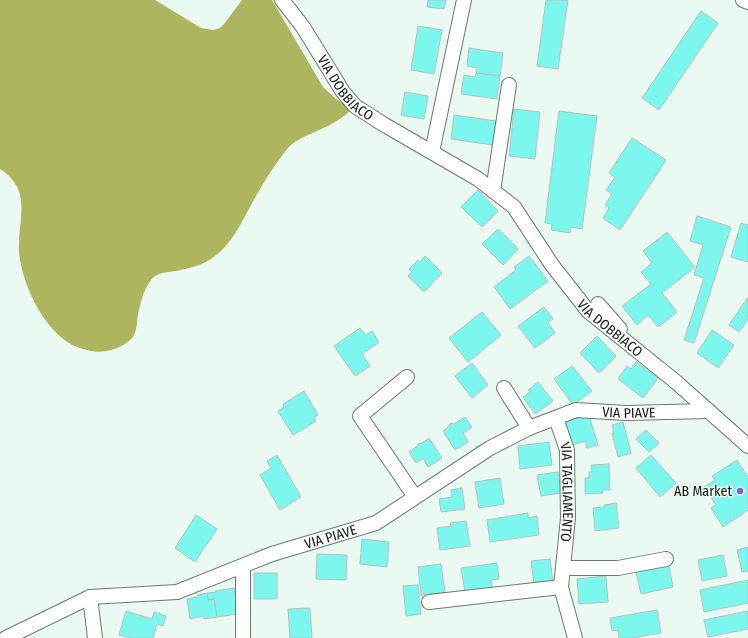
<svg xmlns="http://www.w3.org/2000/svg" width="748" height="638" font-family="'Fira Sans Condensed',sans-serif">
  <rect width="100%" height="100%" fill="#eaf9f2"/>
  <path fill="#adb65f" d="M0 0H155L201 28 213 30 220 28 224 24 242 0H272L323 87 336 99 352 109C343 118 331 125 319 130 309 135 296 139 288 148 274 165 260 188 250 207 240 225 232 243 215 256 204 265 190 268 176 271 169 272 161 272 155 276 152 278 148 284 146 288 142 296 140 305 138 314 137 321 137 331 133 337 124 348 104 354 91 351 83 349 75 347 69 343 41 325 22 283 19 252 17 220 34 191 0 169Z"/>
  <g fill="#7cf7ee" stroke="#b2c3c1">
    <polygon points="428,0 446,0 444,9 427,7"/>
    <polygon points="546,0 568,0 558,69 537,66"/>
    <polygon points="701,11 718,23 659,110 642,98"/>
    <polygon points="418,26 442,30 434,74 411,70"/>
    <polygon points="469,48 503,53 500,76 476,73 477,68 467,66"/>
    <polygon points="476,73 500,76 497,99 461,94 464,75 475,77"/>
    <polygon points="405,92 428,96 424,119 401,115"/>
    <polygon points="514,109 540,112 535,159 509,156"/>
    <polygon points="559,111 597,116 582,229 571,227 570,233 551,230 552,224 545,223"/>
    <polygon points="454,115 496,121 493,145 451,139"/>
    <polygon points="632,138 666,160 620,230 603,218 609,208 605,205 612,194 606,190 615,177 609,173"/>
    <polygon points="478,190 498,211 482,227 461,207"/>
    <polygon points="697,216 731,227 694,343 684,340 704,278 694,275 703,245 690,241"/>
    <polygon points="741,223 748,225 748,262 731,257"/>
    <polygon points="498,229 518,249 503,265 482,244"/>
    <polygon points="667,232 695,267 662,293 677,312 658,327 648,315 637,325 622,306 651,284 641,272 652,263 643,251"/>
    <polygon points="425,256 442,273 424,292 408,276 412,272 409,269 418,260 420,262"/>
    <polygon points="529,256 548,281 510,309 494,287 516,270 514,267"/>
    <polygon points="748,297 748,319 739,332 729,325"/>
    <polygon points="544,307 553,319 548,323 555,333 535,348 518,326"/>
    <polygon points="482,312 501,335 468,362 449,338"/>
    <polygon points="360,328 366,335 372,331 379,342 362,354 370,366 355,376 334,346"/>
    <polygon points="712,330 734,345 718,368 697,353"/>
    <polygon points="597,336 616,356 599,373 580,353"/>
    <polygon points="636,362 658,378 643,398 618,379 627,366 631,369"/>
    <polygon points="472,363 488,385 472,398 455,376"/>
    <polygon points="572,366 592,391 573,405 554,379"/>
    <polygon points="538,382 553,401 535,414 523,397 530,392 528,390"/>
    <polygon points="304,391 318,415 314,417 316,421 293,435 278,411 284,407 283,404"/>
    <polygon points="589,415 598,445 587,448 585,441 572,445 565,422"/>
    <polygon points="465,417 472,427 463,433 468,442 455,450 443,431 448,427 451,423 454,424"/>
    <polygon points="623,422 631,453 618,457 612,433 614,433 612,425"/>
    <polygon points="646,430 659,443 649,452 636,439"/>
    <polygon points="429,438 442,458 428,467 423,458 416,463 409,452 417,446 418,444 422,443"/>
    <polygon points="549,442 552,465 520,469 518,446"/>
    <polygon points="277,455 301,497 280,510 260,475 271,468 267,461"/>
    <polygon points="651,455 676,483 660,497 636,468"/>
    <polygon points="737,460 748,477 748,510 723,527 711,508 716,505 704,487 715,480 712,476"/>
    <polygon points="609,464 610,490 603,490 603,493 585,494 585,478 589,478 589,472 592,472 591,465"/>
    <polygon points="558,472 561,493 541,496 537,475"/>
    <polygon points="500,478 504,504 479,508 475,482"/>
    <polygon points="462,488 465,509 441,512 439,499 452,497 451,490"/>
    <polygon points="616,503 619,528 595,531 593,508 604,507 604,505"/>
    <polygon points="528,513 528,518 537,516 539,535 490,542 487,520"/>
    <polygon points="196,515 217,529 195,562 175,548"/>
    <polygon points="466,521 470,546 440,550 437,528 451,526 450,523"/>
    <polygon points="362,539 389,542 387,567 360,564"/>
    <polygon points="748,547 748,571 742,572 737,550"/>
    <polygon points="317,554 347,555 346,580 316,579"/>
    <polygon points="723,555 727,576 702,581 698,560"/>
    <polygon points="550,559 553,582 534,584 531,561"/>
    <polygon points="497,563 499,579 491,580 492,588 465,592 461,568"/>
    <polygon points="441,564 445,592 421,595 418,567"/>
    <polygon points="669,566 673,587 641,594 636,572"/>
    <rect x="254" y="573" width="23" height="26"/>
    <polygon points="606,576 608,602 579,604 577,579"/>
    <polygon points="748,580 748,603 704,612 700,590"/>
    <polygon points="418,585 421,614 406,616 403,586"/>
    <polygon points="234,588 238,614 217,617 214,599 208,600 207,593 216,592 215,591"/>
    <polygon points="207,593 208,600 214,599 217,617 204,619 203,616 190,619 187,599 197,597 197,595"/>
    <polygon points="310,608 312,638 290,638 288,609"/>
    <polygon points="657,610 661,633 632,638 619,638 618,630 612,631 610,618"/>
    <polygon points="126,611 152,619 154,612 166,616 163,626 157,624 153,638 130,638 119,635"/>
    <polygon points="748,611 748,629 708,637 704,620"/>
  </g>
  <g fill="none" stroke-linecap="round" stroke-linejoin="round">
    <defs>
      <g id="minor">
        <path id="s1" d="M282 0 303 27 343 92 355 106 383 124 478 179 514 207 552 265 588 311 676 382 748 446"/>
        <polyline points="743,0 748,2"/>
        <polyline points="432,152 464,0"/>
        <polyline points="493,191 509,85"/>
        <polyline points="598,304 620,329"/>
        <polyline points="407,377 360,416 415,497"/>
        <polyline points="504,388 529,428"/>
        <path id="s2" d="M556 418 567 450 568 518 561 587 575 638"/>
        <polyline points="243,567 243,638"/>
        <polyline points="563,568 618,568 666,559"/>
        <polyline points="90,597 95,638"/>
        <polyline points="429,602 561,587"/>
        <path id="s3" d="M6 638 90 597 177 592 272 554 376 523 490 448 529 428 576 410 626 413 709 411"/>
      </g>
    </defs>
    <use href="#minor" stroke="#6c7973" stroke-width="16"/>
    <use href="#minor" stroke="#fff" stroke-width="14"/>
  </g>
  <circle fill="#7c60db" stroke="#eaf9f2" stroke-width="1.5" cx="740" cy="491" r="4"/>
  <g text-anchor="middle" stroke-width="3" stroke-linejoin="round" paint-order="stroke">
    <g font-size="14" fill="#121715" stroke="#eaf9f2">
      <text dy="5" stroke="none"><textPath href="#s1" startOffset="109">VIA DOBBIACO</textPath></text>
      <text dy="5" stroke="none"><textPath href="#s1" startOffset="473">VIA DOBBIACO</textPath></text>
      <text dy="5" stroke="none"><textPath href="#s3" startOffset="675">VIA PIAVE</textPath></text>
      <text dy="5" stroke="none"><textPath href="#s2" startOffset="76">VIA TAGLIAMENTO</textPath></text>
      <text dy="5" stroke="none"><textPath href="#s3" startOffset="344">VIA PIAVE</textPath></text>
    </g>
    <g font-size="14" fill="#121715" stroke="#eaf9f2" text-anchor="end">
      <text x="732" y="496">AB Market</text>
    </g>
  </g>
</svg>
